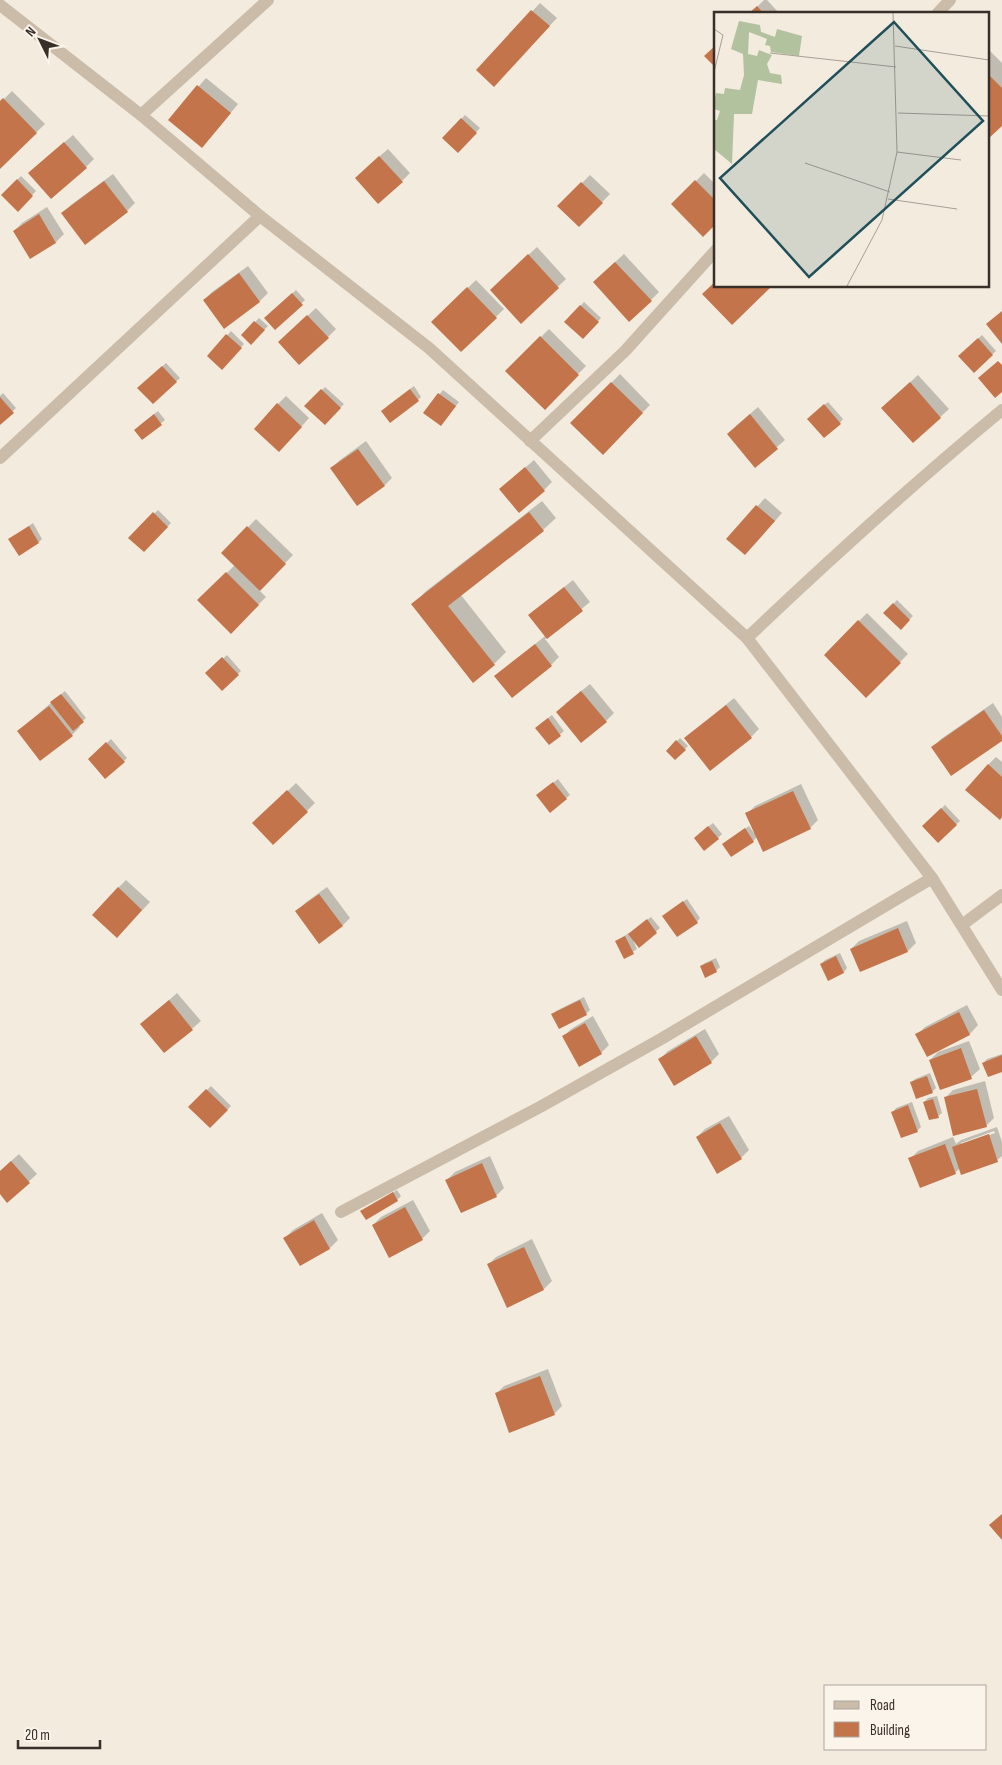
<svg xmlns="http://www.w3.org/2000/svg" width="1002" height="1765" font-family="'Sofia Sans Condensed',sans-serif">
  <rect width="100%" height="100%" fill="#f2ebde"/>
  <g fill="#0003" fill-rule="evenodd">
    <polygon points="764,0 767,0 780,14 750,14"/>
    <polygon points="540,3 557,18 502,77 478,70"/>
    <polygon points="988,49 1002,63 1002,124 988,137"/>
    <polygon points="206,78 238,104 210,138 170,119"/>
    <polygon points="12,91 45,124 0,167 0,103"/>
    <polygon points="465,115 480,128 458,152 444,138"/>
    <polygon points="73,135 94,159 86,167 38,165"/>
    <polygon points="388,149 410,173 402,181 364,170"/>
    <polygon points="704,173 716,185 716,222 673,204"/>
    <polygon points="113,174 135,203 127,211 63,213 71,205"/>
    <polygon points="590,175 610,194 579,226 559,206"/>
    <polygon points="21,176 36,191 18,210 2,195"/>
    <polygon points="47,207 64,234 56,242 31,257 14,231 22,223"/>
    <polygon points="537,247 566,279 521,322 499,282"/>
    <polygon points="624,254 659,292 651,300 602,274"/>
    <polygon points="248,266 268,293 260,301 224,327 204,300 212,292"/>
    <polygon points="476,280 504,309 461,351 433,322"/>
    <polygon points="296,290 305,300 275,328 266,318"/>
    <polygon points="584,302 601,318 583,338 566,322"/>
    <polygon points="316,308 336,329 328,337 288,334"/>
    <polygon points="259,318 268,326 251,343 243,335"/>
    <polygon points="549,329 586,366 545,408 507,371"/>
    <polygon points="231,331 244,344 222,368 209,356"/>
    <polygon points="982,335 996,351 974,371 960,356"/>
    <polygon points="166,363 180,378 153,403 139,388"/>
    <polygon points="620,374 650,405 602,453 572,423"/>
    <polygon points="918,375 949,409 913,442 891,400"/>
    <polygon points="414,386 421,397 418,400 386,407"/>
    <polygon points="325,387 344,404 325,423 306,406"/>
    <polygon points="443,390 459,402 441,425 425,412"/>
    <polygon points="3,393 16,408 0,423 0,396"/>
    <polygon points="286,396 309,418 287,443 278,404"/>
    <polygon points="828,402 843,419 840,423 812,415"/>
    <polygon points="758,407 785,440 755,466 736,426"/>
    <polygon points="158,411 165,420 142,439 139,426"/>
    <polygon points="366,441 392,478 384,486 332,468 340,460"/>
    <polygon points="534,460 552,482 544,490 500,489"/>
    <polygon points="765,498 782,513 753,546 728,539"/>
    <polygon points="542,501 556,518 543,530 461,595 506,652 494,664 413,605 425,592"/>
    <polygon points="158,510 171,523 144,551 130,538"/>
    <polygon points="256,519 293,555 259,590 266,597 231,632 199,600 235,565 223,553"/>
    <polygon points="33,523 42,539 39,542 10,539"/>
    <polygon points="573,580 590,602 545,639 559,657 551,665 496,676 545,636 529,615"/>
    <polygon points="897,600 913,616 901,628 885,613"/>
    <polygon points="867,613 908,654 866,696 825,655"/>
    <polygon points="227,655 241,671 222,689 207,673"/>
    <polygon points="590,684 614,713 606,721 565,704"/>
    <polygon points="65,691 86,718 78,725 80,727 72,735 18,731"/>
    <polygon points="734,698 759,729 751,737 686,738"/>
    <polygon points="993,703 1002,717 1002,739 933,747 941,739"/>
    <polygon points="552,715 564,731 549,744 540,724"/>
    <polygon points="680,738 688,746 675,759 667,751"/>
    <polygon points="111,739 127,758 106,778 89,760"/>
    <polygon points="996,757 1002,762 1002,815 988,765"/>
    <polygon points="558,779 570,795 550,811 542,792"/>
    <polygon points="296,783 315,803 273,844 254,823"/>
    <polygon points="801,784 818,820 810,828 757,837 753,841 724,844 749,826 754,833 755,832 747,814 755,806"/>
    <polygon points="945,805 960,821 938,841 924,826"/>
    <polygon points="713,823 722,834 718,838 699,834"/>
    <polygon points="126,880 150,902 125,929 118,888"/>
    <polygon points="327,887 350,918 342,926 297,911 305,903"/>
    <polygon points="687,899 700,918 697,922 668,912"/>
    <polygon points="651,917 660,928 639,946 634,940 633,940 637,949 625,957 616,941 629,933 629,934"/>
    <polygon points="907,921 916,943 908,951 860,971 851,949 859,941"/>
    <polygon points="840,953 847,968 844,972 829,979 821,964 825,960"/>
    <polygon points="716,958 720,967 716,971 701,966 705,963"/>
    <polygon points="177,993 201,1021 165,1052 142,1024"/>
    <polygon points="584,997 590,1010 586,1014 553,1015 556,1011"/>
    <polygon points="967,1005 978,1025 970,1034 927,1055 917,1035 925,1027"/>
    <polygon points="593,1016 609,1045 601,1053 563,1037 571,1029"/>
    <polygon points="705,1029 719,1054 711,1062 660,1059 668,1051"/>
    <polygon points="969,1041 980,1069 971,1077 940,1088 930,1060 938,1052"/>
    <polygon points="1002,1054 1002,1070 983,1063 987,1059"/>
    <polygon points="930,1073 936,1088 932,1092 912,1082 915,1079"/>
    <polygon points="985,1081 994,1118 986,1126 945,1098 953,1090"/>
    <polygon points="211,1086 231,1106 210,1127 190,1107"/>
    <polygon points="937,1096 942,1113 938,1116 924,1102 928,1098"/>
    <polygon points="912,1102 921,1127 918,1130 902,1136 893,1112 896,1108"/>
    <polygon points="729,1116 749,1150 741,1158 697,1137 705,1129"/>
    <path d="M997 1127 1002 1142V1156L997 1160 960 1168 956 1172 921 1186 910 1159 918 1151 953 1137 956 1144 961 1140ZM994 1131 995 1133 961 1145V1143Z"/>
    <polygon points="19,1154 37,1174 7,1201 0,1192 0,1171"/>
    <polygon points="490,1156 504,1188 496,1196 447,1180 455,1172"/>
    <polygon points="397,1190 401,1196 397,1200 362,1211"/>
    <polygon points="413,1200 430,1231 422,1239 373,1225 381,1217"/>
    <polygon points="322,1213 338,1240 330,1248 300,1265 285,1238 293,1230"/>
    <polygon points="532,1239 552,1281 544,1289 508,1306 488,1265 496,1257"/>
    <polygon points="548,1369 562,1406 554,1414 496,1394 504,1386"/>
  </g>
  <g fill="#c4744a">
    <polygon points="757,6 764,14 748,14"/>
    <polygon points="531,10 550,26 494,87 476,70"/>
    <polygon points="716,45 716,68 704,56"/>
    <polygon points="988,74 1002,88 1002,126 988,139"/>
    <polygon points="197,85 231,113 202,148 168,120"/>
    <polygon points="3,98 37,133 0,169 0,101"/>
    <polygon points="461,118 477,133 458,153 442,138"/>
    <polygon points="64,142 87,168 51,199 28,173"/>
    <polygon points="379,156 403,182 378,204 355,178"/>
    <polygon points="17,179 33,196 18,212 1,195"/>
    <polygon points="695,180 716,201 716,224 703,237 671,204"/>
    <polygon points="104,181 128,212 85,245 61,213"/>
    <polygon points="581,182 603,203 579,227 557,206"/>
    <polygon points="39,214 56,243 30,259 13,231"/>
    <polygon points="528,254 559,288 521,324 490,290"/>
    <polygon points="615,262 652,301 629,322 593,282"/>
    <polygon points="239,273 260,302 224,329 203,300"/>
    <polygon points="716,281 716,286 772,286 732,325 702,294"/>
    <polygon points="467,287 497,318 461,352 431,322"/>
    <polygon points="292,293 303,305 275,330 264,318"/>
    <polygon points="580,305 599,322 583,339 564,322"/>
    <polygon points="1002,311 1002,344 986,324"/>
    <polygon points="307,315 329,338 299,365 278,342"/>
    <polygon points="254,321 265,330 251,345 241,335"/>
    <polygon points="226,334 242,348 222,370 207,356"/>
    <polygon points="540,336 579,375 545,410 505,371"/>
    <polygon points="978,338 993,355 974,373 958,356"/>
    <polygon points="998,361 1002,365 1002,392 995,398 978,378"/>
    <polygon points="162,366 177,382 153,404 137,388"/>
    <polygon points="611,382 643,413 603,455 570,423"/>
    <polygon points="910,382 941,418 913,443 881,408"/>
    <polygon points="321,389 341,408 325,425 304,406"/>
    <polygon points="410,389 419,401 390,423 381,411"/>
    <polygon points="438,393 456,406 441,426 423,413"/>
    <polygon points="0,397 14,413 0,425"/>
    <polygon points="277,403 302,427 279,452 254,429"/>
    <polygon points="824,404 841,424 824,438 807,419"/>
    <polygon points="154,414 162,425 142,440 134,430"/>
    <polygon points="750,414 778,449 755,468 727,434"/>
    <polygon points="358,449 385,486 357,506 330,468"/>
    <polygon points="525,467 545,491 519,513 499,489"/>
    <polygon points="756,505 775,521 745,555 726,539"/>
    <polygon points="153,512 168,527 144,552 128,538"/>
    <polygon points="529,512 544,531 448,606 495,665 473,683 411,604"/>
    <polygon points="29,526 39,543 19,556 8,539"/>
    <polygon points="247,526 286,564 260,591 221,553"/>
    <polygon points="226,572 259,605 231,634 197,600"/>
    <polygon points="564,587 583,611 547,639 528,615"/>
    <polygon points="893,603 910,620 901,630 883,613"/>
    <polygon points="858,620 901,663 866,698 824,655"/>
    <polygon points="535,644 552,666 512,698 494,676"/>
    <polygon points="222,657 239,675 222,691 205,673"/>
    <polygon points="581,691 607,722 581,743 556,712"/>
    <polygon points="61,694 84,722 73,731 50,702"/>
    <polygon points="726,705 752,738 710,771 684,738"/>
    <polygon points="49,706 73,736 40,761 17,731"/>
    <polygon points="984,710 1002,736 1002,741 951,776 931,747"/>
    <polygon points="548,718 561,736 549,745 535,728"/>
    <polygon points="676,740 686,750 675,760 666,751"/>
    <polygon points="106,742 125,762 105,779 88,759"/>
    <polygon points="988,764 1002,777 1002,817 1000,820 965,790"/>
    <polygon points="553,782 567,799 550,813 536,795"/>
    <polygon points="287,790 308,812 273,845 252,823"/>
    <polygon points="793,791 811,829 763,852 745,813"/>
    <polygon points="941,808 957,825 938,843 922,826"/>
    <polygon points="708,826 719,839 704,851 694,838"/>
    <polygon points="745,828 754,842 731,857 722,844"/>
    <polygon points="118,887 142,910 117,938 92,915"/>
    <polygon points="319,894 343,926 319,944 295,911"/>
    <polygon points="683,901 698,923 677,937 662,916"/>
    <polygon points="647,919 657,933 639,948 628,934"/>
    <polygon points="898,928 908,952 860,972 850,949"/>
    <polygon points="625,936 634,954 624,959 615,941"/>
    <polygon points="836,956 844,973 828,981 820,964"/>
    <polygon points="712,961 717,972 705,978 700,966"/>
    <polygon points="169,1000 193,1030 164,1053 140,1024"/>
    <polygon points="580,1000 587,1015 559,1029 551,1014"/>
    <polygon points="959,1012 970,1035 927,1057 915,1034"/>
    <polygon points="585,1023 602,1054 579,1067 562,1036"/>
    <polygon points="696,1036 712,1063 674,1086 658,1059"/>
    <polygon points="961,1048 972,1079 940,1090 929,1060"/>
    <polygon points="1002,1055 1002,1072 988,1077 982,1063"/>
    <polygon points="927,1076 933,1093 916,1099 910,1082"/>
    <polygon points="206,1089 228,1110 210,1128 188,1107"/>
    <polygon points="977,1089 987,1127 953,1136 944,1097"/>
    <polygon points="933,1099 939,1118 929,1120 923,1102"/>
    <polygon points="908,1105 918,1132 901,1138 891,1112"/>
    <polygon points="720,1123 742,1159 717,1174 696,1137"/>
    <polygon points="989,1134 998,1162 961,1175 952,1147"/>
    <polygon points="945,1144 956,1174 920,1188 908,1158"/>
    <polygon points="11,1161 30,1183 7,1203 0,1194 0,1171"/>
    <polygon points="482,1163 497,1197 461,1213 445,1180"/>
    <polygon points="393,1192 398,1201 366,1220 360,1211"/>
    <polygon points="405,1207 423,1240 389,1258 372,1225"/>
    <polygon points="314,1220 330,1249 300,1266 283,1238"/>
    <polygon points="524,1247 544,1290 507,1308 487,1264"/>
    <polygon points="540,1376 555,1415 509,1433 495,1393"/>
    <polygon points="1002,1514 1002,1540 989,1525"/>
  </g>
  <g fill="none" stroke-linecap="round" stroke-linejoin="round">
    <g stroke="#cbbcaa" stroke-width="12">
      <polyline points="0,5 141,115 260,216 429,348 747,638 932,878 1002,990"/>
      <polyline points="937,14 950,0"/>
      <polyline points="141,115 268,0"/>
      <polyline points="530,441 625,351 716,250"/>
      <polyline points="0,458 260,216"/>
      <path d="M747 638C830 559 914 483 1002 410"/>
      <polyline points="962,925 1002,895"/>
      <polyline points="341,1212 540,1107 661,1039 932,878"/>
    </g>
  </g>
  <g transform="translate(714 12)">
    <rect width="275" height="275" fill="#f2ebde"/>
    <path d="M25 9 46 13 47 20 61 25 63 17 88 24 85 44 57 40 56 34 51 33 53 27 35 20 34 42 43 44 45 38 58 43 53 52 56 61 67 63 68 72 44 68 38 102H20L18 152 0 137V108H3L6 99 0 97V91L2 81 10 82 11 76 26 78 30 63 29 42 17 37Z" fill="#b2c19e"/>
    <path fill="none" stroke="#a8a096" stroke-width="1" d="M0 17 9 23 0 60M181 34 275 48M56 41 182 55M184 101 275 104M183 140 247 148M91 151 176 180M174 187 243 197M133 274 168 208 183 140 179 1"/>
    <path fill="#1f4f59" fill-opacity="0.15" stroke="#1f4f59" stroke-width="2.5" d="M180 10 269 109 95 265 6 166Z"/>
    <rect width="275" height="275" fill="none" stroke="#382f29" stroke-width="2.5"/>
  </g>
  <rect x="824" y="1685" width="162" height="65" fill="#faf4ea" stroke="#aca59d"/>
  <rect x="834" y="1701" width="25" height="8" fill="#cbbcaa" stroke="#aca59d"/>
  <text x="870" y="1710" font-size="15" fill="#382f29">Road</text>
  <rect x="834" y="1722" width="25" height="15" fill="#c4744a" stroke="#aca59d"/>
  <text x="870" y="1735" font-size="15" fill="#382f29">Building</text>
  <g transform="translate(40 40) rotate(312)" stroke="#faf4ea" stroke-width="4" paint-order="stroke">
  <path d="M0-4L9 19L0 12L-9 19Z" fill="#382f29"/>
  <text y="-8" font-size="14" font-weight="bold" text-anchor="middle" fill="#382f29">N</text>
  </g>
  <path d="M18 1740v8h82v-8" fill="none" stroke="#382f29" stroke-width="2.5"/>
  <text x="25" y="1740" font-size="15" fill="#382f29" stroke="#faf4ea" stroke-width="4" paint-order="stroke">20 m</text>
</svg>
